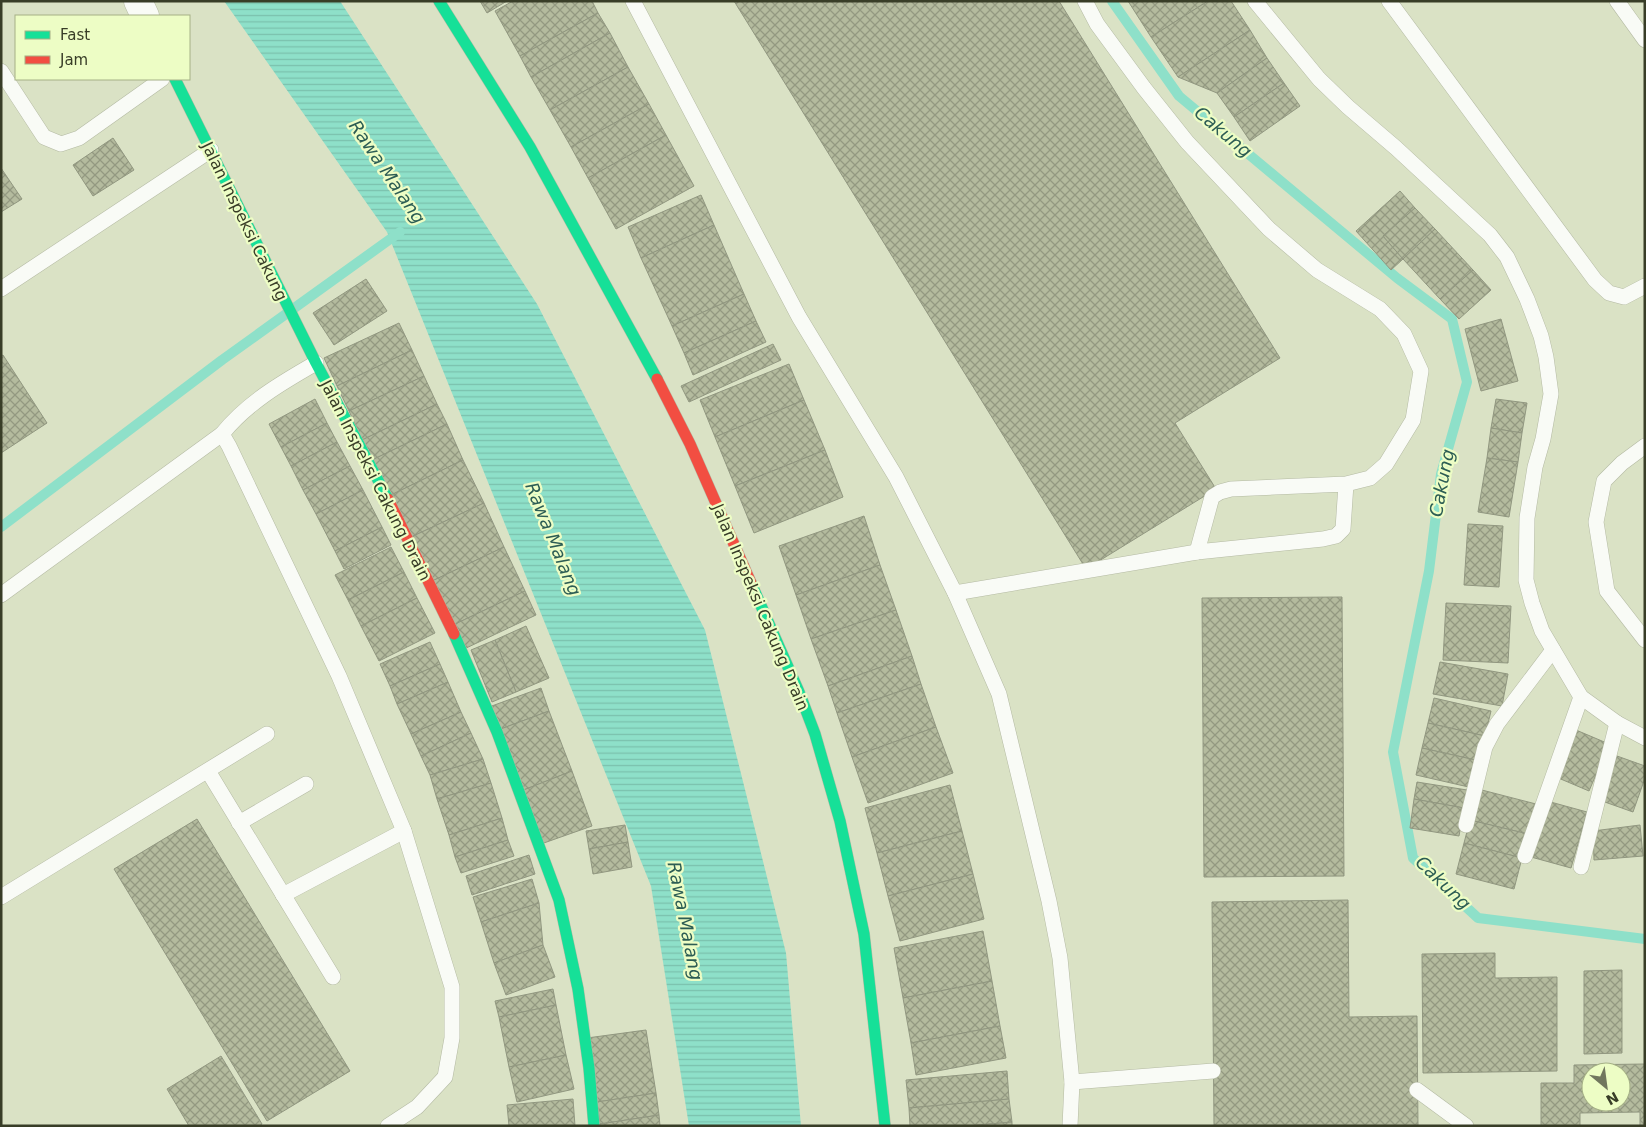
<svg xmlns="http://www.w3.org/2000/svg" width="1646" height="1127" font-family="'DejaVu Sans',sans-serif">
  <defs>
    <pattern id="water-rules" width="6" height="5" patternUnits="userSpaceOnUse" patternTransform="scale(1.25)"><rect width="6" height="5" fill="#8ee0c9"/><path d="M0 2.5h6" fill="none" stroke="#7bc1ad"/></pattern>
    <pattern id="building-cross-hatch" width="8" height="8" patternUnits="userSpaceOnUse" patternTransform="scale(1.25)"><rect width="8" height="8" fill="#b4bb9e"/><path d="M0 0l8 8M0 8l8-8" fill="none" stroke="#939981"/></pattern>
  </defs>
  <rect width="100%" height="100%" fill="#dae2c5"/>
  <polygon fill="url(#water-rules)" points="224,1 340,1 537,304 705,630 786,953 801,1126 689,1126 651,886 387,232"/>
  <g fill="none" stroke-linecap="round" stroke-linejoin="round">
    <g stroke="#8ee0c9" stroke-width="10">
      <polyline points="1112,1 1179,96 1397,278 1452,319 1467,382 1441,474 1429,571 1393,752 1413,858 1478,918 1645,939"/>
      <polyline points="1,527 222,360 400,232"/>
    </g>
  </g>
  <g fill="url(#building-cross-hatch)" stroke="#919780" fill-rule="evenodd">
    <polygon points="480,1 507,1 487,13"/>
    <polygon points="513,1 592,1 598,13 520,56 495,11"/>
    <polygon points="734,1 1059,1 1280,358 1175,423 1216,489 1086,569"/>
    <polygon points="1128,1 1208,1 1151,37"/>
    <polygon points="1208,1 1231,1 1250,30 1178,77 1151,37"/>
    <polygon points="598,13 610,33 531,77 520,56"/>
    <polygon points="1250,30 1267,58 1217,93 1178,77"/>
    <polygon points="610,33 628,67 550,110 531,77"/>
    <polygon points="1267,58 1284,83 1234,117 1217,93"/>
    <polygon points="628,67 649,104 571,147 550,110"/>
    <polygon points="1284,83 1300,106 1250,141 1234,117"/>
    <polygon points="649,104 666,135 588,178 571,147"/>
    <polygon points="666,135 694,186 616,229 588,178"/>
    <polygon points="113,138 134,170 93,196 73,165"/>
    <polygon points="1,168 22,199 1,212"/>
    <polygon points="1400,191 1415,208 1383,236 1403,259 1391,270 1356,231"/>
    <polygon points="701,195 714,225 641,258 628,227"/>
    <polygon points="1415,208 1435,229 1403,259 1383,236"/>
    <polygon points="714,225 744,294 672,326 641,258"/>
    <polygon points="1435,229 1473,270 1440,299 1403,259"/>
    <polygon points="1473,270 1491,290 1459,319 1440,299"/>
    <polygon points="366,279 387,311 334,345 313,313"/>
    <polygon points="744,294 756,321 684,353 672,326"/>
    <polygon points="1501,319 1518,381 1481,391 1465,329"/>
    <polygon points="756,321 766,342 693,375 684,353"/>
    <polygon points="399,323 412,350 337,386 324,358"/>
    <polygon points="773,344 781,360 689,402 681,386"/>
    <polygon points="412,350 424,376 349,411 337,386"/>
    <polygon points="3,355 47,423 1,453 1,356"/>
    <polygon points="789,364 804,400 715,437 700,400"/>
    <polygon points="424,376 437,404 362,440 349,411"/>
    <polygon points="315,399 327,423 281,447 269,424"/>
    <polygon points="1496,399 1527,403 1522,433 1491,428"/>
    <polygon points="804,400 825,450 735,486 715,437"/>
    <polygon points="437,404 447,424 372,460 362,440"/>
    <polygon points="327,423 337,442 291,466 281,447"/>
    <polygon points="447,424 463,460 389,496 372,460"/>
    <polygon points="1491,428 1522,433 1518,462 1487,458"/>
    <polygon points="337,442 350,466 303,490 291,466"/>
    <polygon points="825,450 843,497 754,533 735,486"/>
    <polygon points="1487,458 1518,462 1509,517 1478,512"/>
    <polygon points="463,460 484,503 409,538 389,496"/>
    <polygon points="350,466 363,490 316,514 303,490"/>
    <polygon points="363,490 382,527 335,551 316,514"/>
    <polygon points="484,503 504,547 430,582 409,538"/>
    <polygon points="864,516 880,565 796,595 779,546"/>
    <polygon points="1468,524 1503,526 1499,587 1464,585"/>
    <polygon points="382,527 391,545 344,569 335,551"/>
    <polygon points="391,547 404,572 348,600 335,575"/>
    <polygon points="504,547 525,591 451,626 430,582"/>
    <polygon points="880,565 896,610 811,639 796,595"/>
    <polygon points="404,572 417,598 361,626 348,600"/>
    <polygon points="525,591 536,615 462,650 451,626"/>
    <polygon points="1342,597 1344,876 1204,877 1202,598"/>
    <polygon points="417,598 435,633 379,661 361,626"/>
    <polygon points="1446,603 1511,606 1508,663 1443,660"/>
    <polygon points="896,610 912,656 828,686 811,639"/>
    <polygon points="526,626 549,678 516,692 495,640"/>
    <polygon points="495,640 516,692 492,702 471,650"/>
    <polygon points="430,642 440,664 390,686 380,664"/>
    <polygon points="912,656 921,684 837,713 828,686"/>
    <polygon points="1440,662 1508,674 1502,706 1433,694"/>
    <polygon points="440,664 448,682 397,704 390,686"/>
    <polygon points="448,682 461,712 411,734 397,704"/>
    <polygon points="921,684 936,727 852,757 837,713"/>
    <polygon points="541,688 549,711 498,730 489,707"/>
    <polygon points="1434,698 1491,711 1485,736 1428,723"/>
    <polygon points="549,711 572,771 521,791 498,730"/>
    <polygon points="461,712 471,733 421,756 411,734"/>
    <polygon points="1428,723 1485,736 1480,761 1422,748"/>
    <polygon points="936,727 953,773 868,803 852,757"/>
    <polygon points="1576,730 1609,744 1589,791 1556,777"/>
    <polygon points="471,733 483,759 430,775 421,756"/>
    <polygon points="1422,748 1480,761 1473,788 1416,775"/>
    <polygon points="1617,756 1645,766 1645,778 1633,812 1602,801"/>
    <polygon points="483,759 491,783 437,799 430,775"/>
    <polygon points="572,771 592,826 541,844 521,791"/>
    <polygon points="1417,782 1467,790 1464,808 1414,799"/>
    <polygon points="491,783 502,818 449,835 437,799"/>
    <polygon points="950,785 962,831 877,853 865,808"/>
    <polygon points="1478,789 1536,804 1528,834 1470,820"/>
    <polygon points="1414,799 1464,808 1459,836 1410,828"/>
    <polygon points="1547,801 1587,812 1571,868 1531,857"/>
    <polygon points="502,818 508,840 455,857 449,835"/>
    <polygon points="197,819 350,1071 267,1121 114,869"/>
    <polygon points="1470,820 1528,834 1522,858 1464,843"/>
    <polygon points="625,825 628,842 589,849 586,831"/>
    <polygon points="1640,825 1643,856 1594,860 1593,831"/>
    <polygon points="962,831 973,874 888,896 877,853"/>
    <polygon points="508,840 514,856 461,873 455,857"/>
    <polygon points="628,842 632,867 593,874 589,849"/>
    <polygon points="1464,843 1522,858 1514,889 1456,874"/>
    <polygon points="529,855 535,874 472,895 466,876"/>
    <polygon points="973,874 984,919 900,941 888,896"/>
    <polygon points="532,879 539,903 481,922 473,897"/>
    <polygon points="1348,900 1349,1017 1417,1016 1418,1126 1214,1126 1212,902"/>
    <polygon points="539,903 543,945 494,963 481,922"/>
    <polygon points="983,931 992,981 903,998 894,948"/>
    <polygon points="543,945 555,977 506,995 494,963"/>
    <polygon points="1495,953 1495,978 1557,977 1557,1071 1423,1073 1422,954"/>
    <polygon points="1622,970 1622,1053 1584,1054 1584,971"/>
    <polygon points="992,981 1000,1026 911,1043 903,998"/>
    <polygon points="553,989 556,1005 499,1017 495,1001"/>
    <polygon points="556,1005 566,1055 509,1067 499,1017"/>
    <polygon points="1000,1026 1006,1058 916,1075 911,1043"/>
    <polygon points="646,1030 656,1093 597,1102 587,1038"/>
    <polygon points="566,1055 574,1089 517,1102 509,1067"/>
    <polygon points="221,1056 262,1124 259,1126 189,1126 167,1089"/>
    <path d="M1645 1064V1126H1640V1112L1580 1113V1126H1541V1083H1574V1065ZM1591 1072H1621V1102H1591Z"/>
    <polygon points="1007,1071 1009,1099 909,1108 906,1080"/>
    <polygon points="656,1093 659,1115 600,1124 597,1102"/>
    <polygon points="573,1099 575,1126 509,1126 507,1105"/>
    <polygon points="1009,1099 1012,1122 968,1126 910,1126 909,1108"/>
    <polygon points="659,1115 660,1126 600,1126 600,1124"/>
    <polygon points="1012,1122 1012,1126 968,1126"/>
  </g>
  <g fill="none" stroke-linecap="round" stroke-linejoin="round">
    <defs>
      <g id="lane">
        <polyline points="633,1 799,317 896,477 955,593 999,694 1049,901 1060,958 1072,1082 1070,1126"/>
        <polyline points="1085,1 1097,24 1144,88 1187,142 1269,229 1317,270 1380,309 1404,334 1421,371 1413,420 1386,464 1370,478 1346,484 1231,489 1220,492 1212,497 1197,552 1323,539 1336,536 1343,529 1346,484"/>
        <polyline points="1255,1 1319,79 1348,107 1396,148 1490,235 1507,257 1527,299 1541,336 1546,357 1551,394 1543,439 1535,467 1527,518 1526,580 1532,603 1542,631 1581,697 1617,723 1645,738"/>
        <polyline points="1389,1 1595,280 1609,293 1624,297 1645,286"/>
        <polyline points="1617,1 1645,40"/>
        <polyline points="1,71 44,137 61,144 79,138 162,79"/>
        <polyline points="1,289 211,150"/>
        <path d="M316 363C281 383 247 403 222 434L229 446 339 676 404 831 452 987V1038L445 1077 417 1107 388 1126"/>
        <polyline points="1645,446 1622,463 1604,481 1596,522 1607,591 1645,640"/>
        <polyline points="955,593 1197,552"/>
        <polyline points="1,595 222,434"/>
        <polyline points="208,771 333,977"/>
        <polyline points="239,823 306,784"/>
        <polyline points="1466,825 1485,747 1497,724 1553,650"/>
        <polyline points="1525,856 1581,697"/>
        <polyline points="1581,867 1617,723"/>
        <polyline points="283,895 404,831"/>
        <polyline points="1,897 267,734"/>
        <polyline points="1072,1082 1213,1071"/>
        <polyline points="1417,1090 1466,1126"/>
      </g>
      <polyline id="street" points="138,1 145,16"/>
      <g id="fast">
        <polyline points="439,1 530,147 657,379"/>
        <polyline points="175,79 316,363 388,499"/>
        <polyline points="751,583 799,692 815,734 840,821 864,934 885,1126"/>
        <polyline points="454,634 497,732 559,900 578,989 589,1068 594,1126"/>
      </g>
      <g id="jam">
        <polyline points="657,379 690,444 751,583"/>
        <polyline points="388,499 454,634"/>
      </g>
    </defs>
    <use href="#lane" stroke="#b4baa3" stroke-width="16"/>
    <use href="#street" stroke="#b4baa3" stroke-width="29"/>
    <use href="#fast" stroke="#b4baa3" stroke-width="12"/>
    <use href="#jam" stroke="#b4baa3" stroke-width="12"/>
    <use href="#lane" stroke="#f9fbf6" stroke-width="15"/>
    <use href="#street" stroke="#f9fbf6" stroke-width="28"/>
    <use href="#fast" stroke="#16e098" stroke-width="11"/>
    <use href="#jam" stroke="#f24e42" stroke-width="11"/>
  </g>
  <g text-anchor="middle" stroke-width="4.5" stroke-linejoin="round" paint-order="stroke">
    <g font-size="16" fill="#383d27" stroke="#edfdc5">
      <text transform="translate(245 221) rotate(64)" y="6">Jalan Inspeksi Cakung</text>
      <text transform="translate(376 480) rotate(63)" y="6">Jalan Inspeksi Cakung Drain</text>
      <text transform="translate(761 607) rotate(67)" y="6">Jalan Inspeksi Cakung Drain</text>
    </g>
    <g font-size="18" font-style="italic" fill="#2c5d54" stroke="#edfdc5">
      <text transform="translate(1223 132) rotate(40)" y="6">Cakung</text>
      <text transform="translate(387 172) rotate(56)" y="6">Rawa Malang</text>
      <text transform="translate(1442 483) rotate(-79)" y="6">Cakung</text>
      <text transform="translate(553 539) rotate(68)" y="6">Rawa Malang</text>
      <text transform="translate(1443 883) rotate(44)" y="6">Cakung</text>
      <text transform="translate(685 921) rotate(79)" y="6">Rawa Malang</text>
    </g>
  </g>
  <rect width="1646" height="1127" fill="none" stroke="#383d27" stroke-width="5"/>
  <rect x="15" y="15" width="175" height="65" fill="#edfdc5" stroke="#a5b086"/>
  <rect x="25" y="31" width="25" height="8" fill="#16e098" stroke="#a5b086"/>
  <text x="60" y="40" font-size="15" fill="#383d27">Fast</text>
  <rect x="25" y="56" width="25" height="8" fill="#f24e42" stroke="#a5b086"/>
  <text x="60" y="65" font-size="15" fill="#383d27">Jam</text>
  <g transform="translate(1606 1087) rotate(151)"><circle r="24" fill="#edfdc5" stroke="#a5b086"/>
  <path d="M0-4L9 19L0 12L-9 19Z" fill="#71775e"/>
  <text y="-8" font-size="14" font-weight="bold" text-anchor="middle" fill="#383d27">N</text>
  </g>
</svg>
